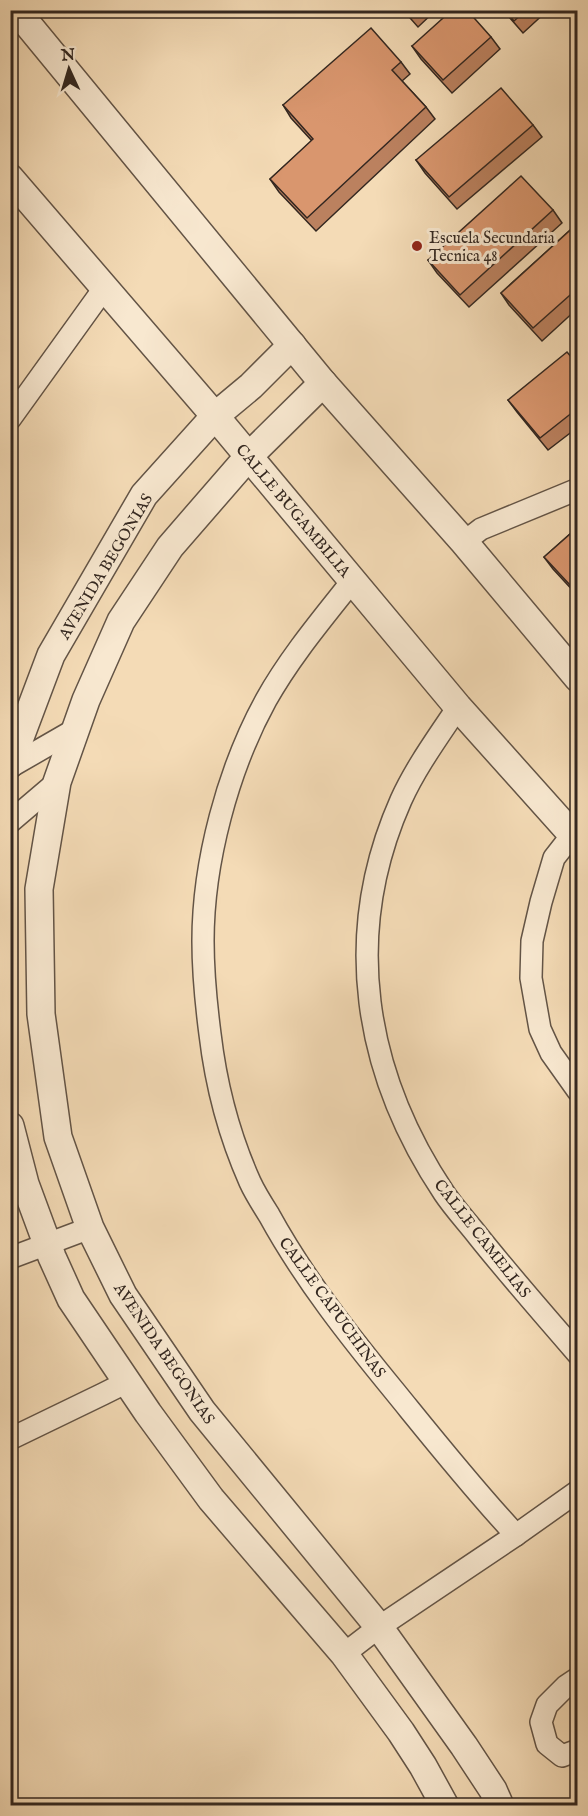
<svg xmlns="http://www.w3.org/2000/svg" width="588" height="1816" font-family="'IM FELL English',serif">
  <rect width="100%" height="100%" fill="#f4dbb6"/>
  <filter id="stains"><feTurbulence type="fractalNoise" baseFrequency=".00333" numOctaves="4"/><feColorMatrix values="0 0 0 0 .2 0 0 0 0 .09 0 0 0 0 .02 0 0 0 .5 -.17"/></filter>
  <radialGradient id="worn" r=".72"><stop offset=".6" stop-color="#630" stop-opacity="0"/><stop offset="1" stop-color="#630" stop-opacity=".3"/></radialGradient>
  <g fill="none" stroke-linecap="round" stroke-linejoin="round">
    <defs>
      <g id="minor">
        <polyline points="10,419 105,287"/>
        <polyline points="464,542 481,529 578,489"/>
        <path d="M353 580C323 618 290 657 266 700 228 769 203 862 203 941 203 973 206 1003 210 1034 216 1085 229 1135 250 1182 255 1193 262 1204 269 1215 304 1279 350 1337 396 1393 435 1441 474 1490 516 1535"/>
        <path d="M458 707C438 737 416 767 401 800 341 935 364 1073 444 1193 454 1208 467 1222 478 1236 510 1276 544 1315 578 1354"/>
        <polyline points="10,767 76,729"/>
        <polyline points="10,822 57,782"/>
        <polyline points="572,835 554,858 541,902 532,941 531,978 540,1029 551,1053 578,1091"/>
        <polyline points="10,1258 90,1228"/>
        <polyline points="10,1439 103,1394 127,1382"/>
        <polyline points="344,1654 379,1627 516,1535 578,1491"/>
        <polyline points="578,1678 566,1686 547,1705 541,1722 547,1744 562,1756 578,1750"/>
      </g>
      <g id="tertiary">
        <polyline points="16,10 323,383 464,542 578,678"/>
        <polyline points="10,178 215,416 458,707 578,841"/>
        <polyline points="323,383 248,457 170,547 121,621 86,700 57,782 39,889 41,1014 58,1137 90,1228 123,1295 202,1411 379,1627 464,1746 493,1790 500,1806"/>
        <polyline points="10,764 51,655 144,495 215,416 251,386 292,345"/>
        <polyline points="10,1126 25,1184 52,1257 71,1299 148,1413 211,1499 344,1654 401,1732 423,1766 445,1806"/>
      </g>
    </defs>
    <use href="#minor" stroke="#635446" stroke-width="24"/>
    <use href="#tertiary" stroke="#635446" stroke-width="30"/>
    <use href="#minor" stroke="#f8e8d0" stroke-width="21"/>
    <use href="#tertiary" stroke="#f8e8d0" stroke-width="27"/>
  </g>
  <g fill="#bb815f" stroke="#332720" stroke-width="1.5">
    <polygon points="403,10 436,10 418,27"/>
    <polygon points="503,10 548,10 523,33"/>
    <polygon points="491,37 500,49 452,93 421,59 412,46"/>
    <polygon points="401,62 410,74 402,81 426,107 435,119 316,231 279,192 270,179 312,141 291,118 283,105"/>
    <polygon points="533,125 542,137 457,209 425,173 416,160"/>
    <polygon points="553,210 562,223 469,307 437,273 428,260"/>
    <polygon points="578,223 578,308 542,341 509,305 501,293"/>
    <polygon points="578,365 578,427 548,450 517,412 508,400"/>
    <polygon points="578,527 578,596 553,569 544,557"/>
  </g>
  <g fill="#d9966e" stroke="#332720" stroke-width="1.5">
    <polygon points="406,10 413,10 409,14"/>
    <polygon points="452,10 467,10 491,37 443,80 412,46"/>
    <polygon points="505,10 526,10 514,21"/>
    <polygon points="371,28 401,62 392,70 426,107 307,218 270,179 313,139 283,105"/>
    <polygon points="501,88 533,125 449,197 416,160"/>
    <polygon points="521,176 553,210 460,295 428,260"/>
    <polygon points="578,223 578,288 533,328 501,293"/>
    <polygon points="567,352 578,365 578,408 540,438 508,400"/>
    <polygon points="578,527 578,579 570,585 544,557"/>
  </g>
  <circle fill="#8f2418" stroke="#f8e8d0" stroke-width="2" cx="417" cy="246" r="6"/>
  <g text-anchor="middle" stroke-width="6" stroke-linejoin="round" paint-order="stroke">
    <g font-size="16" fill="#332720" stroke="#f8e8d0" text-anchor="start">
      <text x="429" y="243">Escuela Secundaria<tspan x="429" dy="18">Tecnica 48</tspan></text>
    </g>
    <g font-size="16" fill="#332720" stroke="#f8e8d0">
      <text transform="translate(294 510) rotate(50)" y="6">CALLE BUGAMBILIA</text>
      <text transform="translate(105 566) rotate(-59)" y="6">AVENIDA BEGONIAS</text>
      <text transform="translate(483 1238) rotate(52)" y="6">CALLE CAMELIAS</text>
      <text transform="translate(333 1307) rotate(54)" y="6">CALLE CAPUCHINAS</text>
      <text transform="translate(165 1353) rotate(56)" y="6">AVENIDA BEGONIAS</text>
    </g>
  </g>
  <rect width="588" height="1816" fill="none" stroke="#f4dbb6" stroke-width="36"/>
  <rect x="12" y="12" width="564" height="1792" fill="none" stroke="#332720" stroke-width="3"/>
  <rect x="18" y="18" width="552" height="1780" fill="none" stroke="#332720" stroke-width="1.5"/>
  <g transform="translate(69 69) rotate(356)" stroke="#f8e8d0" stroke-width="4.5" paint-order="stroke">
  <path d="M0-4.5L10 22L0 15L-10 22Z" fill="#332720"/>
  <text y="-9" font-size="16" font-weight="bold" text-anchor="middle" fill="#332720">N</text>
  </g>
  <rect width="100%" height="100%" filter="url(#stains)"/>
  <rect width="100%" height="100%" fill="url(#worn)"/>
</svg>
